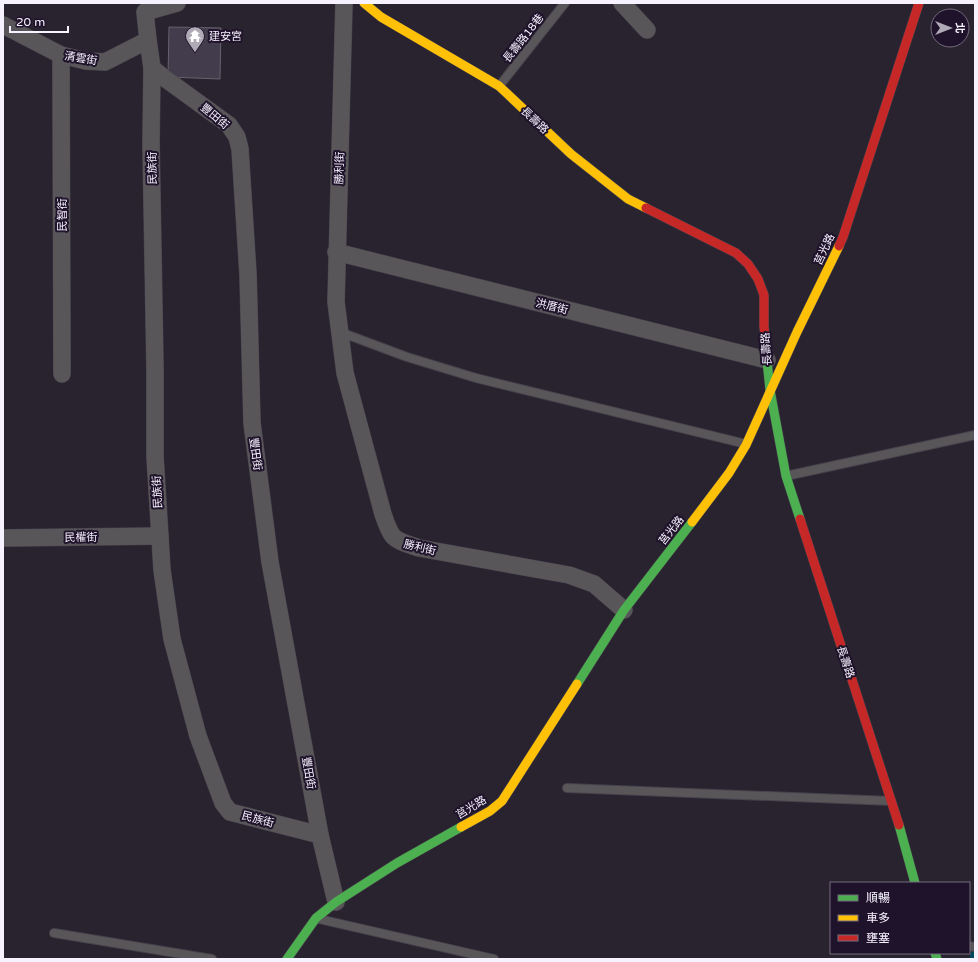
<svg xmlns="http://www.w3.org/2000/svg" width="978" height="962" viewBox="0 0 978 962" font-family="'Varela Round','Noto Sans TC',sans-serif">
<style>
.lines{fill:none;stroke-linecap:round;stroke-linejoin:round}
.stream{stroke:#05495d;stroke-width:6}
.building{fill:#433c4c;stroke:#67626d}
.lane-casing{stroke:#46414b;stroke-width:10}
.street-casing{stroke:#46414b;stroke-width:18}
.fast-casing{stroke:#46414b;stroke-width:10}
.slow-casing{stroke:#46414b;stroke-width:10}
.jam-casing{stroke:#46414b;stroke-width:10}
.lane{stroke:#59565a;stroke-width:8}
.street{stroke:#59565a;stroke-width:17}
.fast{stroke:#4caf50;stroke-width:9}
.slow{stroke:#ffc107;stroke-width:9}
.jam{stroke:#c62828;stroke-width:9}
.labels{text-anchor:middle;stroke-width:4;stroke-linejoin:round;paint-order:stroke}
.poi-label{font-size:11px;fill:#f7f2ff;stroke:#1e132a;text-anchor:start}
.street-label{font-size:11px;fill:#f7f2ff;stroke:#1e132a}
</style>
<rect width="100%" height="100%" fill="#29232f"/>
<g class="lines">
<!-- stream -->
<path class="stream" d="M972,959L975,950"/>
</g>
<!-- building -->
<path class="building" d="M169,27L221,28L220,79L168,77Z"/>
<g class="lines">
<!-- lane casing -->
<g class="lane-casing">
<g id="lane">
<path d="M500,85L565,3"/>
<path d="M340,332L407,357L476,378L746,444"/>
<path d="M786,476L975,435"/>
<path d="M567,788L891,801"/>
<path d="M319,919L494,959"/>
<path d="M54,933L212,959"/>
<path d="M969,946L975,947"/>
</g>
</g>
<!-- street casing -->
<g class="street-casing">
<g id="street">
<path d="M344,3L336,302L345,373L383,514C392,541 393,539 419,548L569,575L594,584L624,610"/>
<path d="M622,3L647,30"/>
<path d="M3,25L61,55L86,61L105,62L148,40L145,12L177,3"/>
<path d="M148,40L152,68L163,77L229,125L237,137L240,149L248,274L252,423L270,562L320,835L336,902"/>
<path d="M61,55L62,374"/>
<path d="M152,68L151,143L155,369V456L162,570L172,639L198,736L223,803L230,812L320,835"/>
<path d="M336,252L767,360"/>
<path d="M3,538L160,536"/>
</g>
</g>
<!-- fast casing -->
<g class="fast-casing">
<g id="fast">
<path d="M766,351L770,390L786,476L800,519"/>
<path d="M577,684L624,610L692,522"/>
<path d="M899,825L915,883"/>
<path d="M935,953L937,959"/>
<path d="M287,959L316,918L336,902L397,863L461,827"/>
</g>
</g>
<!-- slow casing -->
<g class="slow-casing">
<g id="slow">
<path d="M364,3L381,17L499,86L571,154L628,199L646,208"/>
<path d="M692,522L729,473L746,445L797,332L839,246"/>
<path d="M461,827L490,811L502,801L577,684"/>
</g>
</g>
<!-- jam casing -->
<g class="jam-casing">
<g id="jam">
<path d="M646,208L736,253L748,264L758,279L764,295V326L766,351"/>
<path d="M839,246L843,237L919,3"/>
<path d="M800,519L899,825"/>
</g>
</g>
<!-- lane -->
<use href="#lane" class="lane"/>
<!-- street -->
<use href="#street" class="street"/>
<!-- fast -->
<use href="#fast" class="fast"/>
<!-- slow -->
<use href="#slow" class="slow"/>
<!-- jam -->
<use href="#jam" class="jam"/>
</g>
<!-- icons -->
<defs>
<g id="temple-pin" transform="scale(1)"><path d="M0 17L-7.5 6A9.5 9.5 0 1 1 7.5 6Z" fill="#afaab6" stroke="#1e132a"/><path d="M0-6L5-2H3V0L6.5 2.5H4V6H1.5V3h-3V6H-4V2.5H-6.5L-3 0V-2H-5Z" fill="#fff"/></g>
</defs>
<g fill-rule="evenodd">
<use href="#temple-pin" x="195" y="36"/>
</g>
<g class="labels">
<!-- poi labels -->
<g class="poi-label">
<text x="209" y="40">建安宮</text>
</g>
<!-- street labels -->
<g class="street-label">
<text transform="translate(523 38) rotate(-52)" y="4">長壽路18巷</text>
<text transform="translate(81 58) rotate(9)" y="4">清雲街</text>
<text transform="translate(215 116) rotate(40)" y="4">豐田街</text>
<text transform="translate(535 120) rotate(43)" y="4">長壽路</text>
<text transform="translate(152 168) rotate(-91)" y="4">民族街</text>
<text transform="translate(339 168) rotate(-88)" y="4">勝利街</text>
<text transform="translate(62 215) rotate(-90)" y="4">民智街</text>
<text transform="translate(824 249) rotate(-65)" y="4">莒光路</text>
<text transform="translate(552 306) rotate(14)" y="4">洪厝街</text>
<text transform="translate(766 349) rotate(-94)" y="4">長壽路</text>
<text transform="translate(256 454) rotate(82)" y="4">豐田街</text>
<text transform="translate(157 492) rotate(-93)" y="4">民族街</text>
<text transform="translate(671 530) rotate(-52)" y="4">莒光路</text>
<text transform="translate(81 537) rotate(-1)" y="4">民權街</text>
<text transform="translate(420 547) rotate(14)" y="4">勝利街</text>
<text transform="translate(846 662) rotate(72)" y="4">長壽路</text>
<text transform="translate(309 773) rotate(80)" y="4">豐田街</text>
<text transform="translate(471 807) rotate(-31)" y="4">莒光路</text>
<text transform="translate(258 819) rotate(15)" y="4">民族街</text>
</g>
</g>
<!-- border -->
<rect width="978" height="962" fill="none" stroke="#f7f2ff" stroke-width="8"/>
<!-- legend -->
<rect x="830" y="882" width="140" height="72" fill="#1e132a" stroke="#756c7f"/>
<rect x="838" y="895" width="20" height="6" fill="#4caf50" stroke="#756c7f"/>
<text x="866" y="902" font-size="12" fill="#f7f2ff">順暢</text>
<rect x="838" y="915" width="20" height="6" fill="#ffc107" stroke="#756c7f"/>
<text x="866" y="922" font-size="12" fill="#f7f2ff">車多</text>
<rect x="838" y="935" width="20" height="6" fill="#c62828" stroke="#756c7f"/>
<text x="866" y="942" font-size="12" fill="#f7f2ff">壅塞</text>
<!-- north arrow -->
<g transform="translate(950 28) rotate(90)"><circle r="19" fill="#1e132a" stroke="#756c7f"/>
<path d="M0-3L7 15L0 10L-7 15Z" fill="#afaab6"/>
<text y="-6" font-size="11" font-weight="bold" text-anchor="middle" fill="#f7f2ff">北</text>
</g>
<!-- scale -->
<path d="M10 26v6h58v-6" fill="none" stroke="#f7f2ff" stroke-width="2"/>
<text x="16" y="26" font-size="12" fill="#f7f2ff" stroke="#1e132a" stroke-width="3" paint-order="stroke">20 m</text>
</svg>
